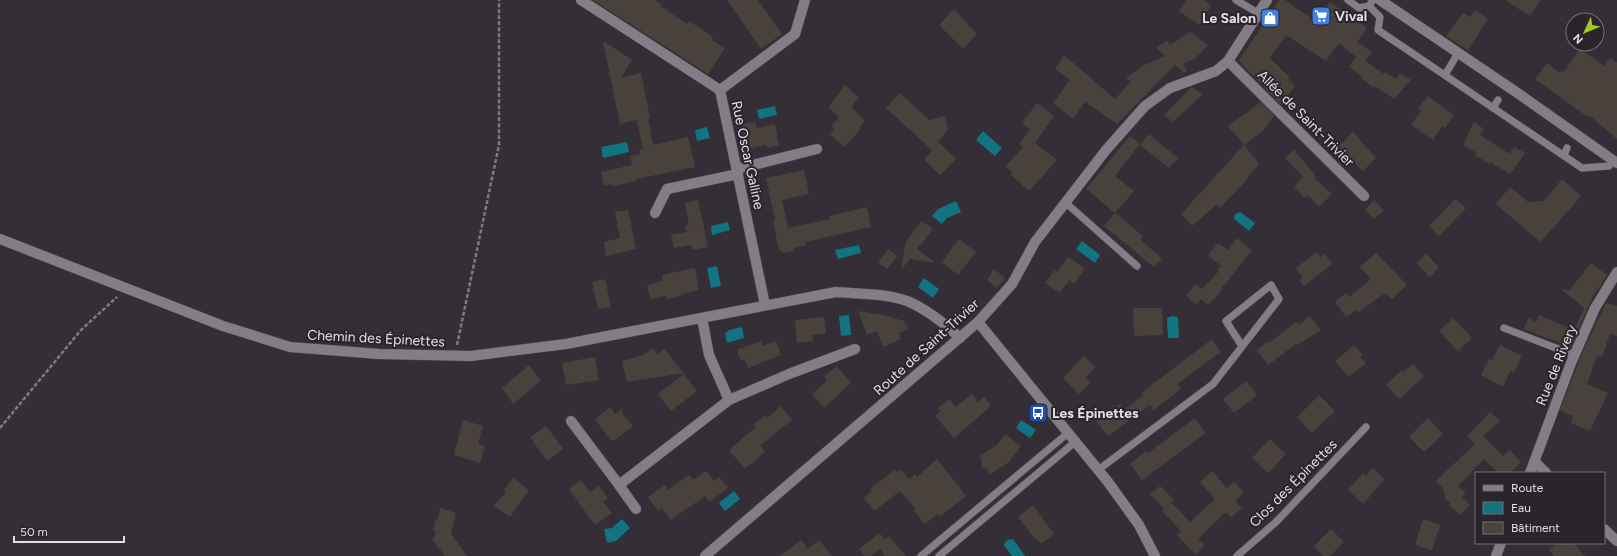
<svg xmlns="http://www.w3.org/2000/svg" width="1617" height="556" viewBox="0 0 1617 556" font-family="Figtree,sans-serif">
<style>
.water{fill:#127381}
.building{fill:#49423c}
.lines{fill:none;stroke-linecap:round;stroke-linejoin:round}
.lane-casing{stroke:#4f4b51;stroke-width:8}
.street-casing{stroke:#4f4b51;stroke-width:11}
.secondary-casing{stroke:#4f4b51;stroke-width:11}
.path{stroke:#7e7a80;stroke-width:2.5;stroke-dasharray:4 2;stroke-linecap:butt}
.lane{stroke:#837d85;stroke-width:7}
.street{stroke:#837d85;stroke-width:10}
.secondary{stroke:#837d85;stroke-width:10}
.labels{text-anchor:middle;stroke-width:4;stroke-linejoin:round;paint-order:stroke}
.poi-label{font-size:14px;font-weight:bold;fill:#e2dfe4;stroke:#2a252c;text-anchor:start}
.street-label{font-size:14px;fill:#e2dfe4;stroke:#2a252c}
</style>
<rect width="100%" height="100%" fill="#342f36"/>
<!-- water -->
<g class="water">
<path d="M775,106L777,115L759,119L757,110Z"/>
<path d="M707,127L710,138L697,141L695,130Z"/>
<path d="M983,131L1002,148L995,156L976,140Z"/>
<path d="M627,142L629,152L603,158L601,147Z"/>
<path d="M956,201L961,212L947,218L942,224L932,216L938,209Z"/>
<path d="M1240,212L1255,223L1249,231L1234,219L1235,214Z"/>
<path d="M728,222L730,230L712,235L711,226Z"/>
<path d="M1082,241L1100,255L1095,263L1076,249Z"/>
<path d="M859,245L861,253L838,259L835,250Z"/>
<path d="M717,266L721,286L711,288L707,268Z"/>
<path d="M924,278L939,289L933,298L918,287Z"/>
<path d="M849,315L851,335L841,336L839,316Z"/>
<path d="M1172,316L1178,317L1179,338H1168L1167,318Z"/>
<path d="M742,327L744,338L727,343L725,334L729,330Z"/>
<path d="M1021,420L1036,430L1030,438L1016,428Z"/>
<path d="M734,491L740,499L725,511L719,503Z"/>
<path d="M622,519L630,528L616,541L607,543L604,529L612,528Z"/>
<path d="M1013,539L1025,556H1012L1004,545L1007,540Z"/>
</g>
<!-- building -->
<g class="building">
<path d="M593,0H655L661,4L660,6L687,24L689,21L713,37L712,40L725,48L708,74Z"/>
<path d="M727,0H758L782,34L761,49Z"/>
<path d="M1186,0H1204L1211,5L1199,25L1179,11Z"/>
<path d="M1279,0H1285L1316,22L1330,2L1367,28L1357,42L1372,52L1365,61L1384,74L1385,72L1396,79L1400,73L1411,80L1394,99L1375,86L1374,88L1361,78L1362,76L1349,67L1356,57L1339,43L1326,61L1286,35L1270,58L1290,78L1288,79L1295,86L1281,105L1239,61Z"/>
<path d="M1505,0H1541L1530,16Z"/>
<path d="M954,9L977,34L963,49L939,25Z"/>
<path d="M1475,10L1488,19L1468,50L1446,36L1463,13L1470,17Z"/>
<path d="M1190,32L1208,45L1196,58L1183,64L1187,70L1184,73L1175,65L1117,124L1085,102L1073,119L1053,103L1070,80L1055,69L1064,55L1115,99L1131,82L1126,78L1146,64L1165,56L1156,48L1167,41L1170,45Z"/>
<path d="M603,41L632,60L621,78L641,73L650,118H648L653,145L688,137L695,167L636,179V181L613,186L612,184L604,186L601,172L632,165L630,156L640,154L639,149H643L637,120L620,124Z"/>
<path d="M1580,49L1604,66L1610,58L1617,62V139L1589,115L1588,117L1535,79L1547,63L1560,73L1562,70L1564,72Z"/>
<path d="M845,85L859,98L851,107L865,121L859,127L861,129L844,147L830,134L835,129L831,126L839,118L829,107Z"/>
<path d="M1192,87L1202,95L1173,122L1164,115Z"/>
<path d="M900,93L929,120L945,116L948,130L938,142L956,159L940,175L924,160L932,150L886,108Z"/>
<path d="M1428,96L1454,115L1445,128L1442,126L1433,140L1411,125L1421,111L1418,109Z"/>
<path d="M1261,102L1274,116L1263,131L1244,145L1259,164L1241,186L1220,208L1216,205L1192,226L1181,214L1244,145L1228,126Z"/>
<path d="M1037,103L1054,116L1035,143L1057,160L1029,191L1010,174L1012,172L1006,166L1023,147L1019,144L1030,129L1022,123Z"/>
<path d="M755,122L757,128L775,124L779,145L767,148L766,145L747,149L741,124Z"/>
<path d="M1474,122L1484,129L1480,135L1510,154L1514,147L1525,153L1510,174L1490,162L1489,164L1475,155L1477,153L1463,145Z"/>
<path d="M1353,132L1376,158L1363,171L1338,147Z"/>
<path d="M1149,134L1178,158L1169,168L1140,145Z"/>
<path d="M1130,136L1140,144L1115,176L1134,191L1115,213L1086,189Z"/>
<path d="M1294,150L1316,176L1314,178L1332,194L1319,207L1308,195L1304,198L1294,187L1303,177L1285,158Z"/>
<path d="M804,170L809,194L782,200L788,228L830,219L829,216L867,207L871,227L805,242L806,245L793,248L794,251L782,253L781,250L779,251L773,220H775L766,178Z"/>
<path d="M1562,179L1581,196L1541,242L1496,204L1510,187L1528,202L1544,201Z"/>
<path d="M1455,199L1466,208L1439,236L1429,226Z"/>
<path d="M698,200L708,247L692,250L691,245L674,248L671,235L687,232L685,226L689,225L685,203Z"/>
<path d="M1374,200L1384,210L1374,219L1365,210Z"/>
<path d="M628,210L636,249L606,256L604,242L620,238L615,212Z"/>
<path d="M1115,213L1143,236L1140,239L1162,259L1154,267L1104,226Z"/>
<path d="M922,221L933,229L917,249L936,263L910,259L901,270L906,241Z"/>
<path d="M1237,238L1252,250L1221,289L1222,290L1208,305L1201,299L1196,305L1186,295L1196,284L1202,289L1219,271L1217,270L1221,266L1208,255L1218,243L1228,250Z"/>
<path d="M959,239L976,252L958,275L942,262Z"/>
<path d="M888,249L897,256L887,269L878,262Z"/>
<path d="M1317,252L1321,257L1325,254L1332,264L1304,286L1299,281L1302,277L1296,268Z"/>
<path d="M1376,253L1407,285L1392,299L1385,293L1359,312L1357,310L1346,317L1335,302L1346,293L1349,297L1371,279L1360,267Z"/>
<path d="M1426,254L1439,267L1430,277L1417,263Z"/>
<path d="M1068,257L1085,268L1074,284L1069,280L1060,293L1045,283L1055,270L1057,272Z"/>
<path d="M1591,263L1607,275L1592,298L1571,347L1524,329L1528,318L1536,322L1539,315L1574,330L1584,308L1561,289L1569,291Z"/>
<path d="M695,268L699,290L681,294V296L667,299L666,296L650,299L647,285L663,281L662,275Z"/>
<path d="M994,269L1005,278L997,288L987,280Z"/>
<path d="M605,279L611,307L598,309L592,282Z"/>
<path d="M1606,303L1617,306V336L1610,334L1602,357L1597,356L1587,384L1608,393L1590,431L1571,423L1573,416L1560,410L1583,351Z"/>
<path d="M1133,308H1162L1163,335L1134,336Z"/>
<path d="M858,311L883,315L904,321L908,329L899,333L901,339L883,347L877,331L867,335Z"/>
<path d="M1310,316L1321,330L1297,345L1296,344L1268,365L1257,350L1268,341L1269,343L1296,322L1299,325Z"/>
<path d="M824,317L826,333L812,335L813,341L797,343L795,320Z"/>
<path d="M1453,318L1472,338L1458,351L1439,331Z"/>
<path d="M1212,339L1221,352L1177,384L1181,389L1154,410L1150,405L1108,436L1096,421L1120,404L1124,410L1143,395L1141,393Z"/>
<path d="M761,341L762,346L776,341L781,355L748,368L745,359L741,361L737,350Z"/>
<path d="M1354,345L1363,355L1360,357L1366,363L1349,377L1335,361Z"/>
<path d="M1500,345L1522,356L1514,372L1511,370L1503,387L1481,375L1489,359L1492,360Z"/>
<path d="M653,348L658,354L664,349L684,373L627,382L622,361L643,355Z"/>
<path d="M1084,356L1095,367L1086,378L1090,383L1079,394L1063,378Z"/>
<path d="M595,357L599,380L566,385L562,363Z"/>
<path d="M1413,364L1424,376L1399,399L1386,385L1402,370L1404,372Z"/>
<path d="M529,365L541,381L513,404L502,388Z"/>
<path d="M837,366L851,383L824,408L812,394L827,381L824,377Z"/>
<path d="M684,374L697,391L671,411L658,394Z"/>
<path d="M1246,381L1257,395L1234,413L1223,399Z"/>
<path d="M972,394L978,402L984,397L991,406L954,438L935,416L941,411L938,408L949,399L956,407Z"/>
<path d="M1319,395L1335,411L1312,433L1297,417Z"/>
<path d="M781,406L792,420L760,445L765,452L745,469L729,450L756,427L754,424L766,415L767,418Z"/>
<path d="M610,407L615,414L622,409L624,416L633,426L615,440H610L595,419Z"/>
<path d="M1490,412L1500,421L1483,436L1503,456L1510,450L1521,462L1510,473H1499L1484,459L1458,486L1466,493L1462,497L1470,505L1460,515L1449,505L1451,504L1445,498L1444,490L1436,481L1475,444L1467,436Z"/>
<path d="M1195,418L1206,433L1142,480L1130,464L1146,451L1148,453Z"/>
<path d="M1428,418L1443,434L1424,452L1409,437Z"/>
<path d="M463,420L483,426L478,444L485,446L480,463L454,455Z"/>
<path d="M546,426L563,449L547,461L530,437Z"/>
<path d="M1005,434L1021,446L1009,462L990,474L987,468L981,467L982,460L979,456L997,445Z"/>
<path d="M1270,439L1286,454L1268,473L1252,458Z"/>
<path d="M937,459L966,496L940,516L938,514L925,524L914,511L916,509L900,491L874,511L864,498L872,491L870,489L895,470L897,472L901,470L909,479L915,474L917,477Z"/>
<path d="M1373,468L1385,479L1363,504L1348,490L1363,473L1366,476Z"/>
<path d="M706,471L714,481L719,477L728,488L709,502L705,496L671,520L662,508L658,511L648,497L665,485L668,490L689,475L693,480Z"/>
<path d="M1212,471L1227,488L1234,482L1244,492L1235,501L1242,508L1231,517L1226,512L1198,539L1205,546L1195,554L1177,535L1181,531L1162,511L1164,508L1150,494L1160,486L1174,500L1171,502L1190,522L1215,499L1200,482Z"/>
<path d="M513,478L529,490L510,517L494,506L506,492L504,490Z"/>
<path d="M581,480L590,492L599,486L608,498L603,502L612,513L595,525L569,489Z"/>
<path d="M1033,505L1054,534L1041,544L1036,538L1035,539L1018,517Z"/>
<path d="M440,508L456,513L451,534L467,556H445L433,540L436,531H433L436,519H438Z"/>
<path d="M1423,519L1440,525L1432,550L1415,545Z"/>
<path d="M1331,529L1344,542L1330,556H1323L1314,546Z"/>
<path d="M879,533L885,539L889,536L906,556H885L880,549L871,556H865L859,549Z"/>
<path d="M801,540L808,549L819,540L832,556H780Z"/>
<path d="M1557,543H1574L1585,556H1554L1549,550Z"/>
</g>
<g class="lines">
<!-- lane casing -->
<g class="lane-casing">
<g id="lane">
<path d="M1236,0L1258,13"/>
<path d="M1348,0L1359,8L1369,6L1373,0"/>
<path d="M1369,6L1380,17L1378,30L1582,168L1609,166L1613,161"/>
<path d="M1445,75L1458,53"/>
<path d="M1493,108L1498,100"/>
<path d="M1564,155L1567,148"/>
<path d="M1066,203L1137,266"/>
<path d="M1504,328L1574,355"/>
<path d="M1098,470L1213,384L1279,299L1271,285L1226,321L1242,346"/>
<path d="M921,556L1068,433"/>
<path d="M939,556L1075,442"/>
<path d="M1237,556L1276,522L1366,427"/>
</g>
</g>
<!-- street casing -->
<g class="street-casing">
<g id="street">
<path d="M581,0L720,90"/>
<path d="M1380,0L1519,94L1617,163"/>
<path d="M1228,61L1364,196"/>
<path d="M737,169L817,149"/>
<path d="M655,213L667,189L738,174"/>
<path d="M0,239L223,326L290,347L379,354L471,356L566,344L836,292C858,294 885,293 907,301C927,309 944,323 960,338"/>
<path d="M765,305L720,90L795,34L805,0"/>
<path d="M978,322L1108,482L1139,525L1155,556"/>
<path d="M729,400L789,374L855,349"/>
<path d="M571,421L619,485L729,400L709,355L702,318"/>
<path d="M1535,462L1546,473"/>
<path d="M1530,473L1571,363L1595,308L1617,272"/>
<path d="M619,485L636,509"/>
<path d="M1604,529L1617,541"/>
<path d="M1496,556L1501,543"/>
</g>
</g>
<!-- secondary casing -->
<g class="secondary-casing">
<path id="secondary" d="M705,556L978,322L1012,284L1035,242L1106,150L1145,106L1170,88L1216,71L1228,61L1267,0"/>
</g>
<!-- path -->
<g class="path">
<path d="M457,345L499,145V0"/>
<path d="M0,428L81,330L117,297"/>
</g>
<!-- lane -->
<use href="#lane" class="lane"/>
<!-- street -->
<use href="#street" class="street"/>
<!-- secondary -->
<use href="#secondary" class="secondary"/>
</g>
<!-- icons -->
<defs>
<g id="supermarket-square" transform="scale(1)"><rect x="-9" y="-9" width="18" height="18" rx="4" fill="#3f7fe0" stroke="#2a252c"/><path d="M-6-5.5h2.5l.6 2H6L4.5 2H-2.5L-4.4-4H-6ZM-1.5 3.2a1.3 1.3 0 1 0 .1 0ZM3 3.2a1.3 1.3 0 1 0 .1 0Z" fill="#fff"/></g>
<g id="shop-square" transform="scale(1)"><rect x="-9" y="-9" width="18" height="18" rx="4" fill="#3f7fe0" stroke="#2a252c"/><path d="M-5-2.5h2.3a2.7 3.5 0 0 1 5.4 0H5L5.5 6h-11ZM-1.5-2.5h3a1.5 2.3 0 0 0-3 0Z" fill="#fff"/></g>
<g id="bus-square" transform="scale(1)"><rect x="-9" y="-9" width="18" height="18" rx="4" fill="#1a4fb4" stroke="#2a252c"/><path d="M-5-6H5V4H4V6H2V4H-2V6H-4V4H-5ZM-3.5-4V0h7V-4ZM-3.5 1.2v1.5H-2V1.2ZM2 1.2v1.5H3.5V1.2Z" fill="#fff"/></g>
</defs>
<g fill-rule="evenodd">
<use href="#supermarket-square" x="1321" y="16"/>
<use href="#shop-square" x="1270" y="18"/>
<use href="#bus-square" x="1038" y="413"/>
</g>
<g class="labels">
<!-- poi labels -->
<g class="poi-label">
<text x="1335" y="21">Vival</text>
<text x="1256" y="23" text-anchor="end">Le Salon</text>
<text x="1052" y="418">Les Épinettes</text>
</g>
<!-- street labels -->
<g class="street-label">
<text transform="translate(1306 118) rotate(45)" y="5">Allée de Saint-Trivier</text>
<text transform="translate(748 155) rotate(78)" y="5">Rue Oscar Galline</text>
<text transform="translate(376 338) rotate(3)" y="5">Chemin des Épinettes</text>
<text transform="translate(926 347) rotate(-42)" y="5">Route de Saint-Trivier</text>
<text transform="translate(1556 365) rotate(-68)" y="5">Rue de Rivery</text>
<text transform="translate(1293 483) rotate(-45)" y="5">Clos des Épinettes</text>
</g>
</g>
<!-- legend -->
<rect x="1475" y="472" width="130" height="72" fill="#2a252c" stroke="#746f76"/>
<rect x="1483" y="485" width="20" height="6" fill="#837d85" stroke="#746f76"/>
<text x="1511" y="492" font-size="12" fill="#e2dfe4">Route</text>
<rect x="1483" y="502" width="20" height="12" fill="#127381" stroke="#746f76"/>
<text x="1511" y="512" font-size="12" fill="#e2dfe4">Eau</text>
<rect x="1483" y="522" width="20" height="12" fill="#49423c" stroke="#746f76"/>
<text x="1511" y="532" font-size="12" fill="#e2dfe4">Bâtiment</text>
<!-- north arrow -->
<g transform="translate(1585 32) rotate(226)"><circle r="19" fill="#2a252c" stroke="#746f76"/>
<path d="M0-3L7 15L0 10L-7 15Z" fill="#a4c825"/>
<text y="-6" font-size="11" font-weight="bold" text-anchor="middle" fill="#e2dfe4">N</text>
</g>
<!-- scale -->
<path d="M14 536v6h110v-6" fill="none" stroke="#e2dfe4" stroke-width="2"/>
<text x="20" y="536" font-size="12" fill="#e2dfe4" stroke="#2a252c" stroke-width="3" paint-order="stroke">50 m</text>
</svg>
